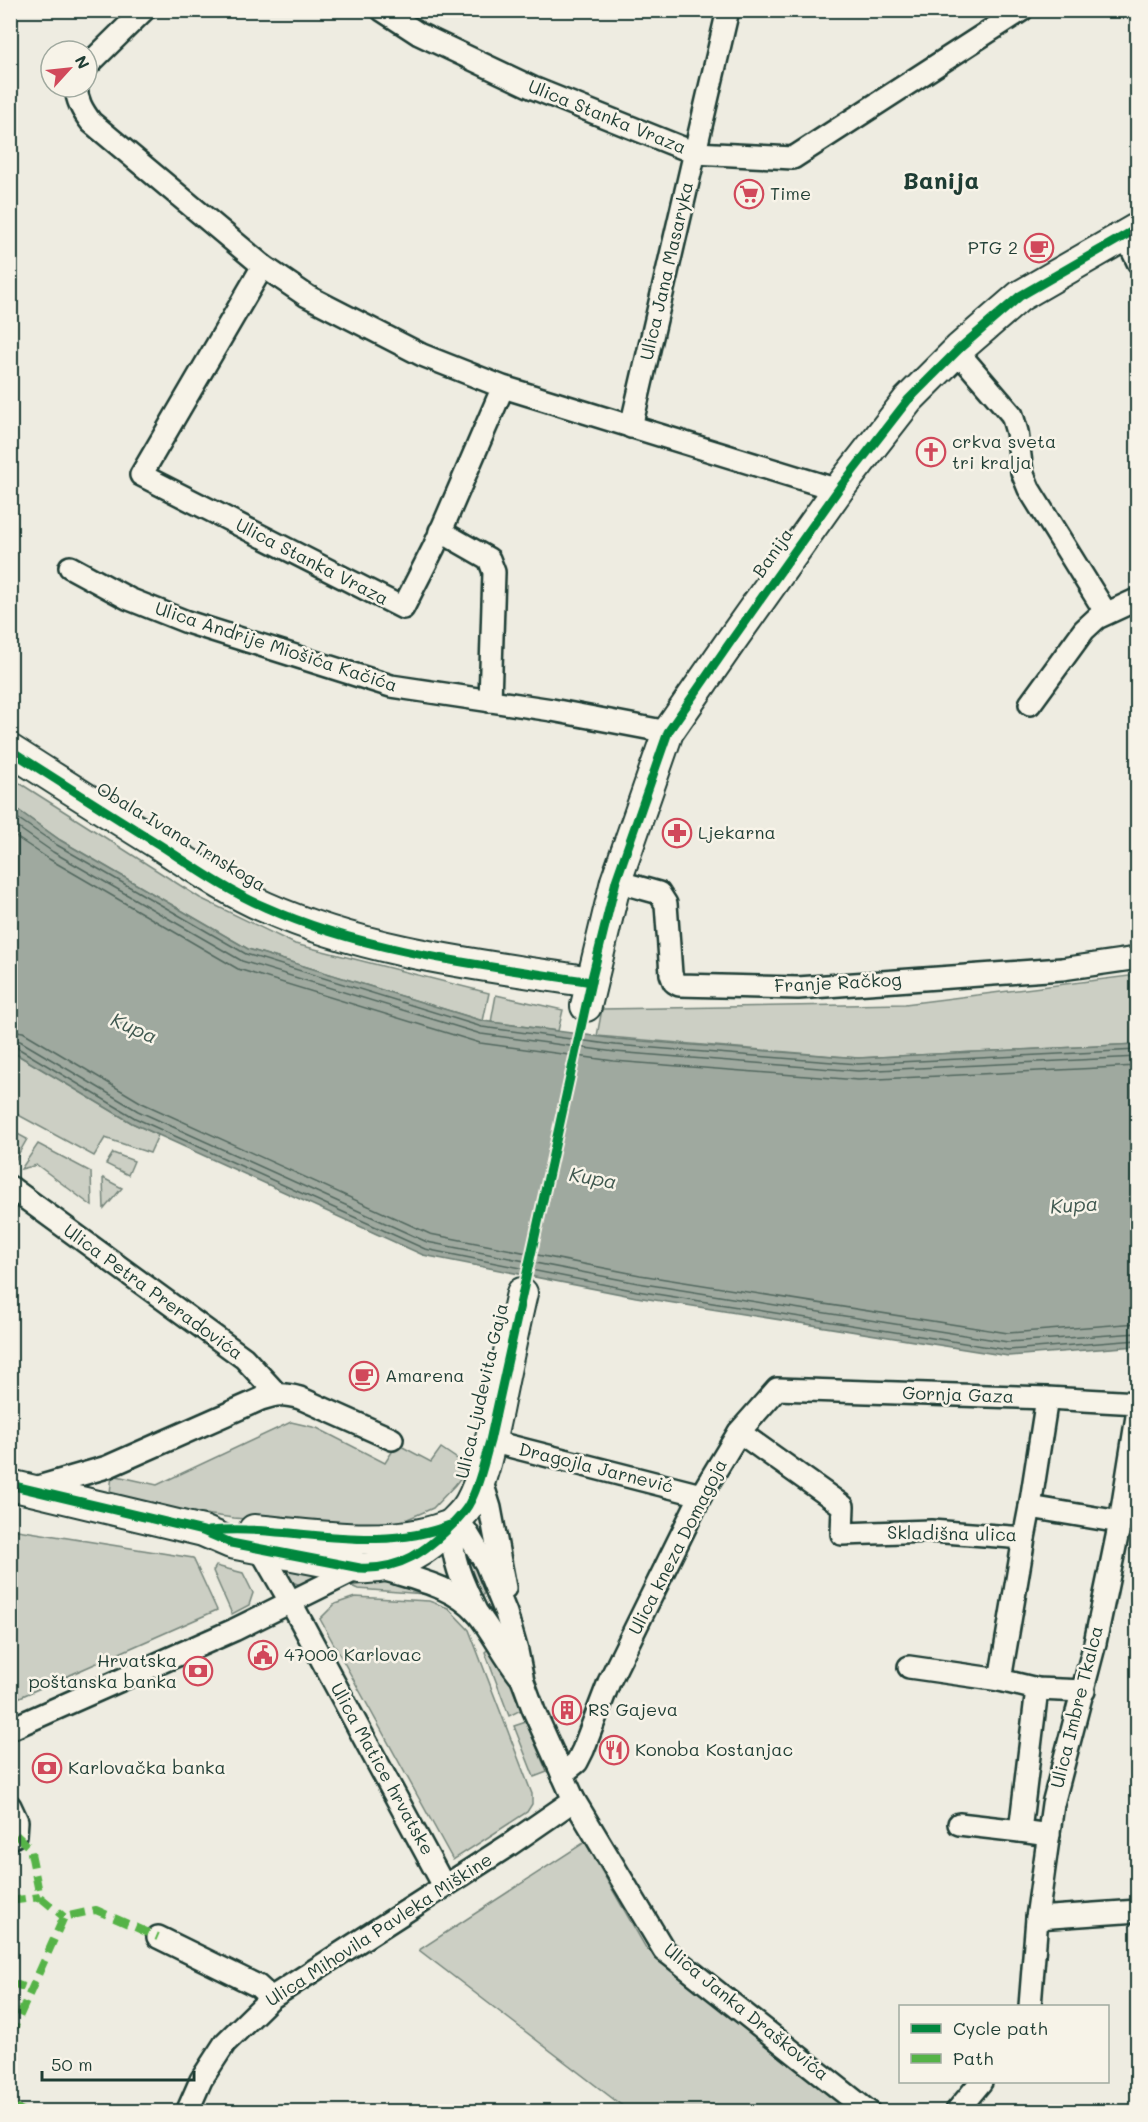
<svg xmlns="http://www.w3.org/2000/svg" width="1148" height="2122" viewBox="0 0 1148 2122" font-family="Mali,sans-serif">
<style>
.green{fill:#cccfc4;stroke:#76867c;stroke-width:1.5}
.water{fill:#9fa99f;stroke:#6c7e74;stroke-width:1.5}
.lines{fill:none;stroke-linecap:round;stroke-linejoin:round}
.shore{stroke:#52685f;stroke-width:1.5}
.street-casing{stroke:#1f3d34;stroke-width:26}
.secondary-casing{stroke:#1f3d34;stroke-width:34}
.street{stroke:#f7f3e8;stroke-width:21}
.secondary{stroke:#f7f3e8;stroke-width:30}
.quiet{stroke:#55b346;stroke-width:8;stroke-dasharray:15 8;stroke-linecap:butt}
.cycleway-casing{stroke:#f7f3e8;stroke-width:13}
.cycleway{stroke:#00873e;stroke-width:9}
.labels{text-anchor:middle;stroke-width:5;stroke-linejoin:round;paint-order:stroke}
.street-label{font-size:18px;fill:#1f3d34;stroke:#f7f3e8}
.poi-label{font-size:18px;fill:#1f3d34;stroke:#f7f3e8;text-anchor:start}
.water-label{font-size:20px;font-style:italic;fill:#3f584f;stroke:#f7f3e8}
.district-label{font-size:24px;font-weight:bold;fill:#1f3d34;stroke:#f7f3e8}
</style>
<rect width="100%" height="100%" fill="#eeece1"/>
<filter id="ink" filterUnits="userSpaceOnUse"><feTurbulence type="fractalNoise" baseFrequency=".0167" numOctaves="2"/><feDisplacementMap in="SourceGraphic" scale="12" xChannelSelector="R" yChannelSelector="G"/><feConvolveMatrix kernelMatrix="1 2 1 2 8 2 1 2 1" color-interpolation-filters="sRGB"/></filter>
<g filter="url(#ink)">
<!-- green -->
<g class="green">
<path d="M10,777L200,898L295,944L489,993L483,1021L248,949L60,840L11,805Z"/>
<path d="M1137,975V1044L858,1058L597,1036L602,1009L905,1004Z"/>
<path d="M496,995L563,1010L558,1031L491,1022Z"/>
<path d="M11,1051L132,1123L158,1135L150,1153L105,1138L94,1156L11,1111Z"/>
<path d="M10,1130L27,1139L11,1167L10,1166Z"/>
<path d="M38,1144L91,1172L92,1206L37,1165L21,1169Z"/>
<path d="M113,1153L134,1161L128,1175L106,1164Z"/>
<path d="M103,1178L122,1188L104,1209Z"/>
<path d="M291,1422L317,1428L385,1463L397,1444L431,1462L441,1448L469,1467L455,1485L433,1508L396,1524L355,1528L234,1518L167,1509L110,1493L112,1475L157,1485Z"/>
<path d="M11,1529L193,1558L217,1610L11,1701Z"/>
<path d="M468,1548H473L485,1589L482,1598L461,1555Z"/>
<path d="M281,1564L319,1566L320,1576L300,1585L290,1581Z"/>
<path d="M216,1566L243,1573L253,1593L249,1605L232,1614L213,1571Z"/>
<path d="M382,1581L402,1583L431,1590L425,1594L358,1589L351,1586Z"/>
<path d="M355,1597L429,1601L448,1608L469,1630L532,1794V1804L527,1812L453,1860L320,1619L335,1604Z"/>
<path d="M492,1646L506,1673L521,1710L509,1716L485,1652Z"/>
<path d="M526,1722L547,1772L534,1777L514,1726Z"/>
<path d="M585,1842L646,1948L851,2111H629L419,1950Z"/>
</g>
<!-- water -->
<path class="water" d="M11,805L60,840L248,949L483,1021L616,1039L858,1058L1137,1044V1346L1008,1356L636,1297L423,1255L132,1123L11,1051Z"/>
<g class="lines">
<!-- shore -->
<g class="shore">
<path d="M10,813L57,845L246,954L482,1027L615,1045L858,1064L1138,1050"/>
<path d="M10,822L53,852L242,961L481,1034L615,1052L858,1071L1138,1057"/>
<path d="M10,833L49,859L238,969L480,1043L614,1061L858,1080L1138,1066"/>
<path d="M10,1030L23,1032L142,1103L430,1234L640,1275L1008,1333L1138,1323"/>
<path d="M10,1039L20,1041L138,1111L427,1242L638,1283L1008,1342L1138,1333"/>
<path d="M10,1046L16,1047L135,1118L425,1249L637,1291L1008,1350L1138,1340"/>
</g>
<!-- street casing -->
<g class="street-casing">
<g id="street">
<path d="M382,10L419,34L533,88L695,153L793,158L1022,10"/>
<path d="M87,66L144,10"/>
<path d="M76,87C77,101 82,110 91,122L263,266"/>
<path d="M1125,235L1138,262"/>
<path d="M957,351L1012,415L1017,432L1022,472L1029,489L1106,613"/>
<path d="M503,387L434,547L403,608L141,475L263,266L307,296L422,355L503,387L838,490"/>
<path d="M631,427L728,10"/>
<path d="M440,531L489,559L494,572L490,701"/>
<path d="M70,567L129,599L187,622L391,686L552,710L668,732"/>
<path d="M1030,704L1084,630L1097,618L1138,599"/>
<path d="M616,881L659,893L666,904L671,974L674,982L679,985L798,988L1062,969L1138,958"/>
<path d="M10,1187L244,1358L277,1394"/>
<path d="M739,1432L843,1506L842,1534L931,1531L1024,1538L1030,1507L1120,1522"/>
<path d="M490,1441L701,1495"/>
<path d="M480,1476L490,1508L505,1588"/>
<path d="M31,1489L107,1467L261,1399C277,1394 283,1393 300,1398L392,1439"/>
<path d="M1030,1507L1047,1398"/>
<path d="M1024,1538L1000,1680L1037,1689L1084,1691"/>
<path d="M256,1542L290,1601L444,1886"/>
<path d="M379,1568C413,1579 453,1585 478,1614C493,1633 504,1656 519,1675"/>
<path d="M477,1613C463,1584 450,1557 452,1524L466,1531L486,1564L506,1613L517,1651L523,1681L534,1711L574,1800L664,1950L869,2112"/>
<path d="M909,1667L1000,1680"/>
<path d="M1037,1689L1020,1831L1049,1835"/>
<path d="M10,1729L234,1630L361,1567"/>
<path d="M562,1774L577,1762L583,1750L609,1682L701,1495L739,1432L777,1389L1047,1398L1138,1403"/>
<path d="M10,1806L17,1821L16,1835L10,1839"/>
<path d="M959,1824L1020,1831"/>
<path d="M1037,1918L1138,1911"/>
<path d="M158,1937L258,1986L271,1998"/>
<path d="M1030,2006L1037,1918L1053,1804L1095,1643L1120,1522L1138,1410"/>
<path d="M187,2112L201,2080L225,2043L271,1998L509,1845L574,1800"/>
<path d="M956,2112L981,2082"/>
</g>
</g>
<!-- secondary casing -->
<g class="secondary-casing">
<g id="secondary">
<path d="M10,750C60,782 110,814 160,845C194,867 228,891 265,907C368,953 481,965 591,982"/>
<path d="M586,1006L616,881L668,732L731,641L838,490L908,400L960,348L1020,296L1138,228"/>
<path d="M10,1485L203,1531L231,1543L360,1568C398,1570 427,1550 452,1524C459,1517 465,1512 470,1503C485,1476 490,1441 497,1411C505,1371 513,1332 522,1293"/>
<path d="M254,1530C311,1535 391,1548 445,1527"/>
</g>
</g>
<!-- street -->
<use href="#street" class="street"/>
<!-- secondary -->
<use href="#secondary" class="secondary"/>
<!-- quiet -->
<g class="quiet">
<path d="M16,1835L30,1848L40,1897L64,1917"/>
<path d="M10,1901L40,1897"/>
<path d="M10,1982L31,1990"/>
<path d="M10,2037L64,1917L96,1910L158,1937"/>
<path d="M10,2105L25,2112"/>
</g>
<!-- cycleway casing -->
<g class="cycleway-casing">
<g id="cycleway">
<path d="M10,750C60,782 110,814 160,845C194,867 228,891 265,907C368,953 481,965 591,982"/>
<path d="M10,1485L203,1531L231,1543L360,1568C401,1570 426,1551 453,1524C459,1517 466,1511 470,1502C480,1484 484,1461 490,1441L591,982L616,881L668,732L731,641L838,490L908,400L960,348L1020,296L1138,228"/>
<path d="M209,1531C221,1530 234,1529 246,1530C313,1532 385,1551 450,1525"/>
</g>
</g>
<!-- cycleway -->
<use href="#cycleway" class="cycleway"/>
</g>
</g>
<!-- icons -->
<defs>
<g id="supermarket-ring" transform="scale(1.5)"><circle r="9.5" fill="#f7f3e8" stroke="#d1495b" stroke-width="1.5"/><path d="M-6-5.5h2.5l.6 2H6L4.5 2H-2.5L-4.4-4H-6ZM-1.5 3.2a1.3 1.3 0 1 0 .1 0ZM3 3.2a1.3 1.3 0 1 0 .1 0Z" fill="#d1495b"/></g>
<g id="cafe-ring" transform="scale(1.5)"><circle r="9.5" fill="#f7f3e8" stroke="#d1495b" stroke-width="1.5"/><path d="M-5.5-4.5H6V0H3Q3 3.5 0 3.5H-2.5Q-5.5 3.5-5.5 0ZM3-3.2v2h1.7v-2ZM-6 4.5H4V6H-6Z" fill="#d1495b"/></g>
<g id="church-ring" transform="scale(1.5)"><circle r="9.5" fill="#f7f3e8" stroke="#d1495b" stroke-width="1.5"/><path d="M-1.2-6h2.4v3.5h3.3v2.4h-3.3V6h-2.4V-.1h-3.3v-2.4h3.3Z" fill="#d1495b"/></g>
<g id="pharmacy-ring" transform="scale(1.5)"><circle r="9.5" fill="#f7f3e8" stroke="#d1495b" stroke-width="1.5"/><path d="M-2-6h4v4h4v4h-4v4h-4v-4h-4v-4h4Z" fill="#d1495b"/></g>
<g id="civic-ring" transform="scale(1.5)"><circle r="9.5" fill="#f7f3e8" stroke="#d1495b" stroke-width="1.5"/><path d="M-.6-6.5H3V-4.5H.6V-3L4-1V1h2V6H-6V1h2V-1L-.6-3ZM-1.2 2.5V6h2.4V2.5Z" fill="#d1495b"/></g>
<g id="bank-ring" transform="scale(1.5)"><circle r="9.5" fill="#f7f3e8" stroke="#d1495b" stroke-width="1.5"/><path d="M-6-4H6V4H-6ZM0-2.3a2.3 2.3 0 1 0 0 4.6a2.3 2.3 0 1 0 0-4.6Z" fill="#d1495b"/></g>
<g id="building-ring" transform="scale(1.5)"><circle r="9.5" fill="#f7f3e8" stroke="#d1495b" stroke-width="1.5"/><path d="M-4-6H4V6H1V3H-1V6H-4ZM-2.5-4.3h1.7v1.8h-1.7ZM.8-4.3h1.7v1.8H.8ZM-2.5-1h1.7V.8h-1.7ZM.8-1h1.7V.8H.8Z" fill="#d1495b"/></g>
<g id="restaurant-ring" transform="scale(1.5)"><circle r="9.5" fill="#f7f3e8" stroke="#d1495b" stroke-width="1.5"/><path d="M-5-6h1v4h1v-4h1v4h1v-4h1v5L-1.5 .5V6h-2V.5L-5-1ZM5-6V6H3V1.5H1.5Q1.5-4 5-6Z" fill="#d1495b"/></g>
</defs>
<g fill-rule="evenodd">
<use href="#supermarket-ring" x="749" y="194"/>
<use href="#cafe-ring" x="1039" y="248"/>
<use href="#church-ring" x="931" y="452"/>
<use href="#pharmacy-ring" x="677" y="833"/>
<use href="#cafe-ring" x="364" y="1376"/>
<use href="#civic-ring" x="263" y="1655"/>
<use href="#bank-ring" x="198" y="1671"/>
<use href="#building-ring" x="567" y="1710"/>
<use href="#restaurant-ring" x="614" y="1750"/>
<use href="#bank-ring" x="47" y="1768"/>
</g>
<g class="labels">
<!-- street labels -->
<g class="street-label">
<text transform="translate(607 117) rotate(22)" y="6">Ulica Stanka Vraza</text>
<text transform="translate(667 271) rotate(-77)" y="6">Ulica Jana Masaryka</text>
<text transform="translate(773 553) rotate(-55)" y="6">Banija</text>
<text transform="translate(312 562) rotate(27)" y="6">Ulica Stanka Vraza</text>
<text transform="translate(276 647) rotate(18)" y="6">Ulica Andrije Miošića Kačića</text>
<text transform="translate(181 837) rotate(31)" y="6">Obala Ivana Trnskoga</text>
<text transform="translate(838 983) rotate(-3)" y="6">Franje Račkog</text>
<text transform="translate(153 1292) rotate(36)" y="6">Ulica Petra Preradovića</text>
<text transform="translate(482 1391) rotate(-77)" y="6">Ulica Ljudevita Gaja</text>
<text transform="translate(958 1395) rotate(2)" y="6">Gornja Gaza</text>
<text transform="translate(596 1468) rotate(14)" y="6">Dragojla Jarnević</text>
<text transform="translate(952 1534) rotate(1)" y="6">Skladišna ulica</text>
<text transform="translate(678 1547) rotate(-63)" y="6">Ulica kneza Domagoja</text>
<text transform="translate(1077 1707) rotate(-76)" y="6">Ulica Imbre Tkalca</text>
<text transform="translate(382 1769) rotate(61)" y="6">Ulica Matice hrvatske</text>
<text transform="translate(379 1930) rotate(-33)" y="6">Ulica Mihovila Pavleka Miškine</text>
<text transform="translate(746 2012) rotate(39)" y="6">Ulica Janka Draškovića</text>
</g>
<!-- poi labels -->
<g class="poi-label">
<text x="770" y="200">Time</text>
<text x="1018" y="254" text-anchor="end">PTG 2</text>
<text x="952" y="448">crkva sveta<tspan x="952" dy="21">tri kralja</tspan></text>
<text x="698" y="839">Ljekarna</text>
<text x="385" y="1382">Amarena</text>
<text x="284" y="1661">47000 Karlovac</text>
<text x="177" y="1667" text-anchor="end">Hrvatska<tspan x="177" dy="21">poštanska banka</tspan></text>
<text x="588" y="1716">RS Gajeva</text>
<text x="635" y="1756">Konoba Kostanjac</text>
<text x="68" y="1774">Karlovačka banka</text>
</g>
<!-- water labels -->
<g class="water-label">
<text transform="translate(134 1028) rotate(24)" y="7">Kupa</text>
<text transform="translate(593 1178) rotate(10)" y="7">Kupa</text>
<text transform="translate(1074 1205) rotate(-4)" y="7">Kupa</text>
</g>
<!-- district labels -->
<g class="district-label">
<text x="941" y="189">Banija</text>
</g>
</g>
<!-- margin -->
<rect width="1148" height="2122" fill="none" stroke="#f7f3e8" stroke-width="36"/>
<rect x="18" y="18" width="1112" height="2086" fill="none" stroke="#1f3d34" stroke-width="2" filter="url(#ink)"/>
<!-- legend -->
<rect x="899" y="2005" width="210" height="78" fill="#f7f3e8" stroke="#a1aaa0" stroke-width="1.5"/>
<rect x="911" y="2024" width="30" height="9" fill="#00873e" stroke="#a1aaa0" stroke-width="1.5"/>
<text x="953" y="2035" font-size="18" fill="#1f3d34">Cycle path</text>
<rect x="911" y="2054" width="30" height="9" fill="#55b346" stroke="#a1aaa0" stroke-width="1.5"/>
<text x="953" y="2065" font-size="18" fill="#1f3d34">Path</text>
<!-- north arrow -->
<g transform="translate(69 69) rotate(63)"><circle r="28" fill="#f7f3e8" stroke="#a1aaa0" stroke-width="1.5"/>
<path d="M0-4.5L10 22L0 15L-10 22Z" fill="#d1495b"/>
<text y="-9" font-size="16" font-weight="bold" text-anchor="middle" fill="#1f3d34">N</text>
</g>
<!-- scale -->
<path d="M42 2071v9h152v-9" fill="none" stroke="#1f3d34" stroke-width="3"/>
<text x="51" y="2071" font-size="18" fill="#1f3d34" stroke="#f7f3e8" stroke-width="4.5" paint-order="stroke">50 m</text>
</svg>
